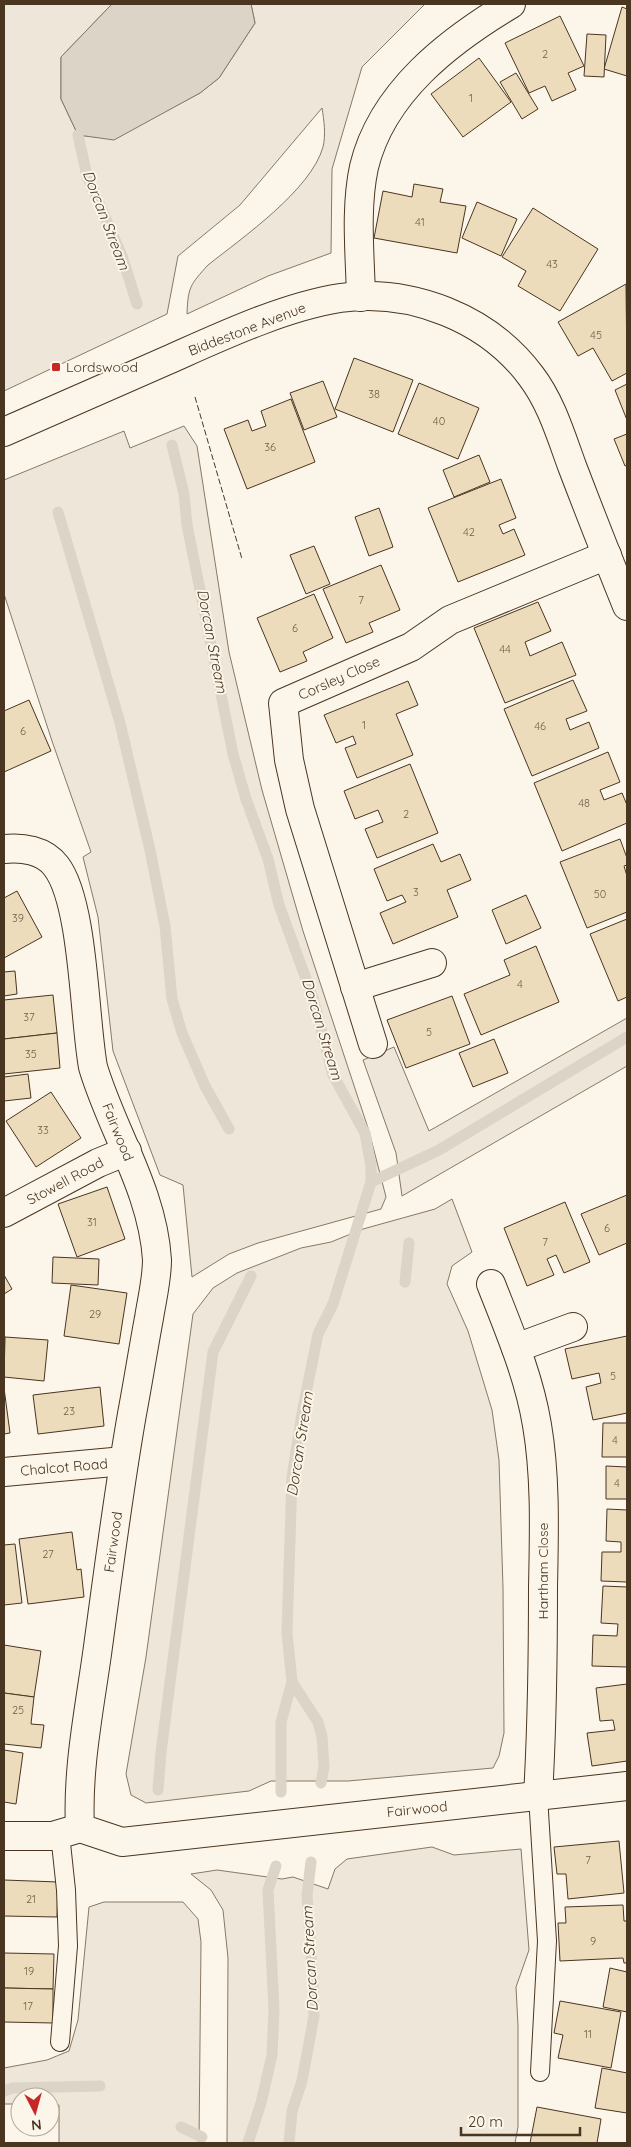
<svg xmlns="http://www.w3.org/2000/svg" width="631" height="2147" viewBox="0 0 631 2147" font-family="Quicksand,sans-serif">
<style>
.green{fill:#ede6d9;stroke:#887966}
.water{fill:#dcd4c6;stroke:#887966}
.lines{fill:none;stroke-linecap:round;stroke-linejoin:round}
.stream{stroke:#dcd4c6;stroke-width:11}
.building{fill:#ecdcbc;stroke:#4a3520}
.lane-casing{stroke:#4a3520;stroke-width:20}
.street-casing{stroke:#4a3520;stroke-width:30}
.lane{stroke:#fbf6e9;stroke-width:18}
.street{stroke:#fbf6e9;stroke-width:28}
.fence{stroke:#4a3520;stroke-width:1;stroke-dasharray:6 2.5;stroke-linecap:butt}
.poi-dot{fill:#c62828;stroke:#fbf6e9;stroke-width:2}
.labels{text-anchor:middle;stroke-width:4;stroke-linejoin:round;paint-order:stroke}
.number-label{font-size:11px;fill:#725f47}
.street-label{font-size:14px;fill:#4a3520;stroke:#fbf6e9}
.poi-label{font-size:14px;fill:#4a3520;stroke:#fbf6e9;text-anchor:start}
.water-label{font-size:15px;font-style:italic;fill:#4a3520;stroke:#fbf6e9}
</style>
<rect width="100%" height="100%" fill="#fbf6e9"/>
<!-- green -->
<g class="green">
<path d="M4,4H112L61,57V99L78,135L114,139L200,93L219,78L255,23L251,4H425L362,67L332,169L331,253L268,276L187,314C188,287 190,285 208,265C242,238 311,190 323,147C326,135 324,120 322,108L240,205L178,256L167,314L4,391Z"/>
<path d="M184,426L197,446L229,652L262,790L303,931L369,1131L386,1197L381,1209L258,1243L229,1254L192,1277L183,1185L160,1175L113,1051L98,917L83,857L91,852L52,741L4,594V480L124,431L130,448Z"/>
<path d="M627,1018V1066L402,1196L396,1153L363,1060L394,1047L429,1131Z"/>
<path d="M452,1199L472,1252L452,1266L447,1284L468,1331L492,1410L499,1460L503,1588L504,1733L499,1756L493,1768L348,1781H271L249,1791L146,1803L131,1795L126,1774L146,1657L193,1314L213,1288L237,1273L301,1248L331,1242L363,1229L435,1209Z"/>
<path d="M432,1847L454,1855L521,1849L529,1950L516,1987L518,2026V2127L515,2143H227L228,1958L223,1910L211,1890L191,1874L217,1870L282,1879L293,1877L328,1889L335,1869L347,1859Z"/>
<path d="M104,1902H183L198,1919L201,1942L199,2143H59V2105H50V2097H20V2104H4V2068L47,2060L69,2051L78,2020L89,1907Z"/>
</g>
<!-- water -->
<path class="water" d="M112,4H251L255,23L219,78L200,93L114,140L78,135L61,99V57Z"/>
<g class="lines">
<!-- stream -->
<g class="stream">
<path d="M78,135L87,176L122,256L137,304"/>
<path d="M172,445L184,494L187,525L233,754L246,799L268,859L279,905L313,998L333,1075L365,1133L371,1166V1182L333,1304L318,1334L302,1413L292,1477L287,1633L292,1682L318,1722L322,1737L324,1767L321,1783"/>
<path d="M58,512L120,723L150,850L165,926L172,999L182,1033L205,1086L229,1129"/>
<path d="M371,1182L439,1150L627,1037"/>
<path d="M405,1282L409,1243"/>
<path d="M158,1790L161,1752L213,1352L251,1276"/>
<path d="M281,1792V1722L292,1682"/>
<path d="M4,2091L13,2088L100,2086"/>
<path d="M181,2127L202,2137"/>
<path d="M248,2143L261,2103L272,2055L274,2010L268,1890L276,1866"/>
<path d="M289,2143L292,2111L302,2081L314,2016L313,1984L307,1895L311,1862"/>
</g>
</g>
<!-- building -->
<g class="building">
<path d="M622,7L627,9V76L604,69Z"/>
<path d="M560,16L584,66L568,73L576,90L552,101L545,86L529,93L505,43Z"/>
<path d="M587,34L606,35L604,77L584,76Z"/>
<path d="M479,58L511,102L463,137L431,94Z"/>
<path d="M516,73L538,109L522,119L500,82Z"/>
<path d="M414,184L443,189L440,202L466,206L457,253L374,238L383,191L412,197Z"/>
<path d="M477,202L517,219L501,256L462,238Z"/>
<path d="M533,208L598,249L560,311L518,286L526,271L502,257Z"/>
<path d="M626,284L627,373L612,381L593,348L578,356L558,322Z"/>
<path d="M354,358L413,380L393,432L335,409Z"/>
<path d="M323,381L337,417L304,430L290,393Z"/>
<path d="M419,383L479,408L458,459L398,434Z"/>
<path d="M627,384V420L615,390Z"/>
<path d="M291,399L315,462L247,489L224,429L248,420L252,431L266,426L261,411Z"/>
<path d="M627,434V465L625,466L614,439Z"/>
<path d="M479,455L490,482L454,497L443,470Z"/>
<path d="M501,479L516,518L499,525L503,534L514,529L525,555L458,582L428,508Z"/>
<path d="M379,508L393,547L369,556L355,517Z"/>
<path d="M314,546L330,584L306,594L290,555Z"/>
<path d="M381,565L400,610L369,623L373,632L346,643L323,589Z"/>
<path d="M314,594L333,638L303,652L307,661L280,672L257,618Z"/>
<path d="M538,602L551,631L525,642L530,656L562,642L576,675L505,703L474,628Z"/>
<path d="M573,680L587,711L566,719L570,730L589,722L599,748L532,776L504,709Z"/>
<path d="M408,681L418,705L396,714L413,755L357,778L345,748L356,744L353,736L336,743L324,715Z"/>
<path d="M29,700L51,751L4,772V711Z"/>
<path d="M608,752L620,782L600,790L604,800L622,793L627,805V823L562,851L534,783Z"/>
<path d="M410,764L438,833L377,858L365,829L383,822L378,810L355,819L344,791Z"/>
<path d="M620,839L627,858V865L624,866L627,876V912L587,928L560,862Z"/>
<path d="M433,844L441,862L460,854L471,880L447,890L458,917L393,944L380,913L406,902L402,895L387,901L374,869Z"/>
<path d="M17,891L42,937L4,958V898Z"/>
<path d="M526,895L541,928L506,944L492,910Z"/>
<path d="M627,919V997L618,1001L590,934Z"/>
<path d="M536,946L559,1002L481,1035L464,994L510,975L504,960Z"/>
<path d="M15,971L17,994L4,996V972Z"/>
<path d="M53,995L57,1033L4,1039V1000Z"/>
<path d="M452,996L470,1044L406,1068L387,1020Z"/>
<path d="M57,1033L60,1068L4,1074V1039Z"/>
<path d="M494,1039L508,1073L473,1087L459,1053Z"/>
<path d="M28,1074L31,1098L4,1101V1077Z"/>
<path d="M51,1092L81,1138L36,1167L6,1121Z"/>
<path d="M107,1187L125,1239L77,1257L58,1204Z"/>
<path d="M627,1195V1243L599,1255L581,1214Z"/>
<path d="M565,1202L590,1262L564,1273L556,1255L547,1259L554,1275L527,1286L504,1228Z"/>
<path d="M53,1257L99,1259L98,1285L52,1283Z"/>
<path d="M4,1275L12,1289L4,1294Z"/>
<path d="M71,1285L127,1293L119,1344L64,1336Z"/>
<path d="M627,1336V1413L593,1420L586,1387L601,1383L599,1373L572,1379L565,1349Z"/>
<path d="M5,1337L48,1340L44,1381L4,1377Z"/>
<path d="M100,1387L104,1426L38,1434L33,1395Z"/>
<path d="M4,1388L10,1433L4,1434Z"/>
<path d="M603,1423H627V1457H602Z"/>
<path d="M606,1466L627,1467V1499H606Z"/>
<path d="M607,1509L627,1510V1582L601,1581L602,1552H621V1542L606,1541Z"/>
<path d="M72,1532L77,1570L81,1569L84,1597L28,1604L19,1539Z"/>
<path d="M15,1544L22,1603L4,1605V1545Z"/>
<path d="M603,1586L627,1587V1667L592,1666L593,1635L617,1636L618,1624L601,1623Z"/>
<path d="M4,1645L41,1651L34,1697L4,1693Z"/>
<path d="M627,1684V1761L592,1766L587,1733L615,1730L613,1720L600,1721L596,1688Z"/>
<path d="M4,1693L34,1697L31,1724L44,1725L41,1748L4,1744Z"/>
<path d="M4,1750L23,1753L16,1804L4,1802Z"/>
<path d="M619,1841L624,1893L568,1899L566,1874H557L554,1847Z"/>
<path d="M4,1880L58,1882L57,1917L4,1916Z"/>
<path d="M623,1905L624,1921H627V1963H624L623,1958L560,1961L558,1923H566L565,1907Z"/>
<path d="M4,1953L54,1954L53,1989L4,1988Z"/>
<path d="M610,1968L627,1972V2012L603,2007Z"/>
<path d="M4,1988L53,1989V2023L4,2022Z"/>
<path d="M560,2001L621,2012L611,2068L558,2058L563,2035L554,2033Z"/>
<path d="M602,2068L627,2073V2113L595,2108Z"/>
<path d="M537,2107L601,2119L597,2143H530Z"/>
</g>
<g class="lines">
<!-- lane casing -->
<g class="lane-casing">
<g id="lane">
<path d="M538,1796L547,1941L540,2072"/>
<path d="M60,1834L66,1890L68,1946L60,2042"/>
</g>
</g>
<!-- street casing -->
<g class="street-casing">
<g id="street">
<path d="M361,297C360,254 355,209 364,167C382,92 449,41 511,4"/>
<path d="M4,432C58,408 113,384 168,360C220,337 283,307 340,298C411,288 488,318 531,376C551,402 561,436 572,466C590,513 608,559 627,606"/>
<path d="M4,849C22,847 44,850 56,866C84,902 84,1018 93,1067C112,1131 153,1191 157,1260C157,1279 152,1299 149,1318C143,1350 138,1382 132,1414C118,1494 108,1574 97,1654C89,1711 77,1770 80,1828L122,1842L627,1786"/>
<path d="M355,987L432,963"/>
<path d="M373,1044L300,809L289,760L283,703L411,647L450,620L607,555"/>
<path d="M4,1213L98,1163L127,1151"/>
<path d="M491,1284C509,1330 529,1376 537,1425C546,1478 544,1534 543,1588C543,1657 542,1727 538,1796"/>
<path d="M516,1348L573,1327"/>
<path d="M4,1472L124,1461"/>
<path d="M4,1836H53L80,1828"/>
</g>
</g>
<!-- lane -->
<use href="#lane" class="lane"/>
<!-- street -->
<use href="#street" class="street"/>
<!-- fence -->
<path class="fence" d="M195,397L242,559"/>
</g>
<!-- markers -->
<rect class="poi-dot" x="51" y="362" width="10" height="10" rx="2.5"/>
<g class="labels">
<!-- number labels -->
<g class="number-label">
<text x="545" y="58">2</text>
<text x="471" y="102">1</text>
<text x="420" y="226">41</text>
<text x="552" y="268">43</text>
<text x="596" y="339">45</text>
<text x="374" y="398">38</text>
<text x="439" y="425">40</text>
<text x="270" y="451">36</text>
<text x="469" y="536">42</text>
<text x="361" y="604">7</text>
<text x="295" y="632">6</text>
<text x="505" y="653">44</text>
<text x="364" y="729">1</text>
<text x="540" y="730">46</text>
<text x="23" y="735">6</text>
<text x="584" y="807">48</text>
<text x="406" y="818">2</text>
<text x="416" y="896">3</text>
<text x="600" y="898">50</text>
<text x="18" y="922">39</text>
<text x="520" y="988">4</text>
<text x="29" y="1021">37</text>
<text x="429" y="1036">5</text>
<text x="31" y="1058">35</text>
<text x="43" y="1134">33</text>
<text x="92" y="1226">31</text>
<text x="607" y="1232">6</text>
<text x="545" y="1246">7</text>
<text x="95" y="1318">29</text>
<text x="613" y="1380">5</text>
<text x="69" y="1415">23</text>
<text x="615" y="1444">4</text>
<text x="617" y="1487">4</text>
<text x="48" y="1558">27</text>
<text x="18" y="1714">25</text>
<text x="588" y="1864">7</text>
<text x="31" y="1903">21</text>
<text x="593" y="1945">9</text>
<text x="29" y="1975">19</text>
<text x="28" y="2010">17</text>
<text x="588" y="2038">11</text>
</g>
<!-- street labels -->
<g class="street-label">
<text transform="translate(247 329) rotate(-21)" y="5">Biddestone Avenue</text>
<text transform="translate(339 678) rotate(-24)" y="5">Corsley Close</text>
<text transform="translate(118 1132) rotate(68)" y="5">Fairwood</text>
<text transform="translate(65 1181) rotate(-28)" y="5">Stowell Road</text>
<text transform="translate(64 1467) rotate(-5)" y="5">Chalcot Road</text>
<text transform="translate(113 1542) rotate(-82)" y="5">Fairwood</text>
<text transform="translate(543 1571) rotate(-90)" y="5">Hartham Close</text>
<text transform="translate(417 1809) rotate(-6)" y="5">Fairwood</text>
</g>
<!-- poi labels -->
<g class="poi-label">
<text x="66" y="372">Lordswood</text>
</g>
<!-- water labels -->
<g class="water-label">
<text transform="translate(106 220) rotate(69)" y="5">Dorcan Stream</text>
<text transform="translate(212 641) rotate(79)" y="5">Dorcan Stream</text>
<text transform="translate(322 1029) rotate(73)" y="5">Dorcan Stream</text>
<text transform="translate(300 1444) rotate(-81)" y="5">Dorcan Stream</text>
<text transform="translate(310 1959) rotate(-93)" y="5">Dorcan Stream</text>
</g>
</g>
<!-- border -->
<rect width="631" height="2147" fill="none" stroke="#4a3520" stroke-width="10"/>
<!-- north arrow -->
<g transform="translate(35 2112) rotate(174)"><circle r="24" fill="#fbf6e9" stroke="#b4a999"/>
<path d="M0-4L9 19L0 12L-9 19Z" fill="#c62828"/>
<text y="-8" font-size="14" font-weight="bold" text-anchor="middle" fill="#4a3520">N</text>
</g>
<!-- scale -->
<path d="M461 2127v8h119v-8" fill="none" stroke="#4a3520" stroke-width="2.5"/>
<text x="468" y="2127" font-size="15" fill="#4a3520" stroke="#fbf6e9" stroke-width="4" paint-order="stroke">20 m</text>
</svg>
